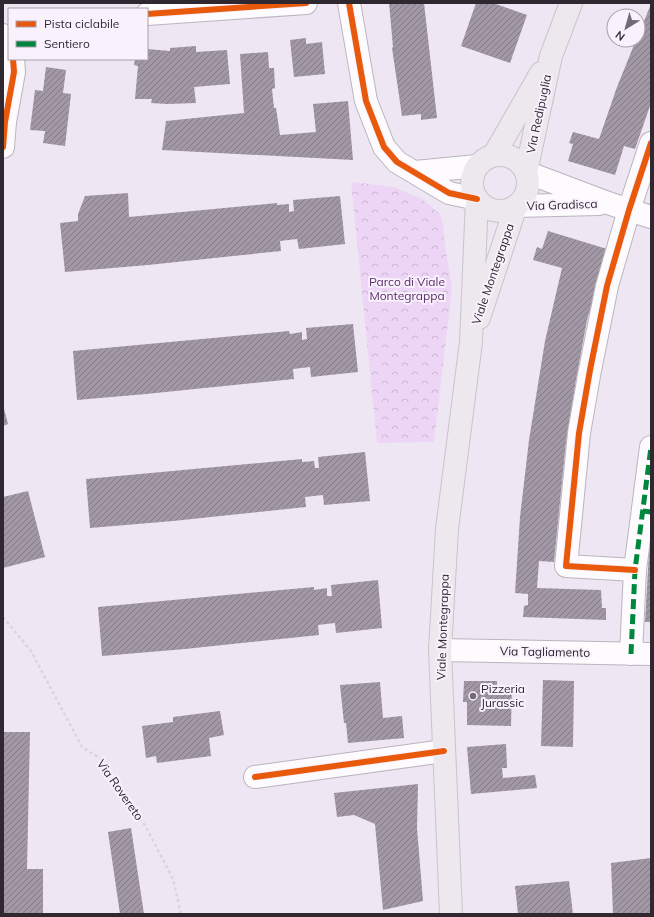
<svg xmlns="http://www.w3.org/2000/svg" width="654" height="917" viewBox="0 0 654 917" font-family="Mulish,sans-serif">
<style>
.park{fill:url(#park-crowns)}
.building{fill:url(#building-hatch)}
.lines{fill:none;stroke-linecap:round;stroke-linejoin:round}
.minor-casing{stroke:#bbb4bf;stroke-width:24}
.major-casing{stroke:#c8c3ca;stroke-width:24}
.path{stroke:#d8d5da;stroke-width:2.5;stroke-dasharray:3 3;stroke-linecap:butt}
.minor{stroke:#fdfbfd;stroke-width:22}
.major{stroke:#ece8ed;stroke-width:22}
.quiet{stroke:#00873e;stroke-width:5;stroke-dasharray:10 5;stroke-linecap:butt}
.cycleway-casing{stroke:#f9f1fc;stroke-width:8}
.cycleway{stroke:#e8590c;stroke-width:6}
.poi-dot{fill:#726a75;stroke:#f9f1fc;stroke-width:1.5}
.labels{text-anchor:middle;stroke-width:4;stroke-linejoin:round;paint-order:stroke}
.street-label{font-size:12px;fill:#2f2831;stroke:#f9f1fc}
.park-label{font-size:12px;fill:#5a2c69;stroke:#f9f1fc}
.poi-label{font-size:12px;fill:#2f2831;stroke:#f9f1fc;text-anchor:start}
</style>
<defs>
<pattern id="park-crowns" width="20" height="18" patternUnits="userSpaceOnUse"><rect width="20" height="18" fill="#edd5f6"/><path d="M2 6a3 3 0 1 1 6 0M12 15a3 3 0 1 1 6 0" fill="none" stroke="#ccb7d3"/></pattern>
<pattern id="building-hatch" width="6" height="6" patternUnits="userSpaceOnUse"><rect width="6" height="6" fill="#a197a5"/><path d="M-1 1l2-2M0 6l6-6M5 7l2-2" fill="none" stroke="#847b87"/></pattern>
</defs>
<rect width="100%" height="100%" fill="#efe6f3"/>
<!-- park -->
<path class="park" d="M351,182L394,187L422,199L440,214L443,225L444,238L452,289L434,442L377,443Z"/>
<!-- building -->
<g class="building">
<path d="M389,3H424L437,118L421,120V114L402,116L392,48L393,47Z"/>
<path d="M476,3H493L527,15L510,63L461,46Z"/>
<path d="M651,4V103L635,149L624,146L615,175L568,161L573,144L569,143L573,132L599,139L617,87L636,40H638V36Z"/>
<path d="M306,38V44L322,42L325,74L294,77L290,40Z"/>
<path d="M196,46V52L227,50L230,84L194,87L196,103L167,104L151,103L152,99H135L138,66L134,65L135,59H147V49L170,51V48Z"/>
<path d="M268,52L269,68H274L275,88L272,89L274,108H276L280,135L316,132L313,104L348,101L353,160L162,150L166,121L244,113L240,54Z"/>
<path d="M46,67L66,70L63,93L71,94L65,146L43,143L45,131L30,130L35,90L43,91Z"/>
<path d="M128,193L129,217L277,203V205L289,204V212L294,211L293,200L340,196L345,244L299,249L297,239L280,241L281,251L148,265L65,272L60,223L78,221V214L85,196Z"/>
<path d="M548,231L607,249L587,320L576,380L566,442L554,562L539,561L537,588L601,590L602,608H606V620L523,617L524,606L528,605V594L515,593L520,517L529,440L545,341L562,268L533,260L537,247L542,249Z"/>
<path d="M353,324L358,372L311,377L310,367L293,369L294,379L146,394L77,400L73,351L289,331L290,334L302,332V340L307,339L306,328Z"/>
<path d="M3,405L8,424L3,426Z"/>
<path d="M365,452L370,501L324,505L323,495L305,497L306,507L173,521L90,528L86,479L302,459V462L314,461L315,468H319L318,457Z"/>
<path d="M28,491L45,557L3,568V497Z"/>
<path d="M650,535H651V622H645Z"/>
<path d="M378,580L382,628L336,633L335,623L318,625L319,635L185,649L102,656L98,607L314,587V590L327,588V596H332L331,585Z"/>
<path d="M543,680L574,681L573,747L541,746Z"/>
<path d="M464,681H497V686H512L511,726L467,725V702H463Z"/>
<path d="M380,682L383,718L402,716L404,738L348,743L346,723H344L340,685Z"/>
<path d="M220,711L224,735L209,738L211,756L157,763L156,756L146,758L142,726L173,722V717Z"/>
<path d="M3,732H30L27,869H43V914H3Z"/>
<path d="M506,744L507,768H502L503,778L535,775L537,788L471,794L467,747Z"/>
<path d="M418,784L417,828L423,901L383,910L375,824L354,815L337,817L334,793Z"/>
<path d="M131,828L144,914H120L108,832Z"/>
<path d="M651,858V914H613L611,863Z"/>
<path d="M569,881L573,914H518L515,886Z"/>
</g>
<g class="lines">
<!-- minor casing -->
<g class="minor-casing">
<g id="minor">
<path d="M349,3L366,101L384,147L397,162L449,193L477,199"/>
<path d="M147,14L306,3"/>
<path d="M3,35L9,48"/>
<path d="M3,147L5,122L14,72L13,59"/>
<path d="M415,172L477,166"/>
<path d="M526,172L608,203L651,217"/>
<path d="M516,206L599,204"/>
<path d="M635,570L566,566L579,433L590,370L607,286L629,210L651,143"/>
<path d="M440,650L651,654"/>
<path d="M631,654L635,570L651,447"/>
<path d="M255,777L444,751"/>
</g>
</g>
<!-- major casing -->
<g class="major-casing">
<g id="major">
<path d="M494,155L541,73"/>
<circle cx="500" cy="183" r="28"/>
<path d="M526,172L551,56L571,3"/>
<path d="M479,318L516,206"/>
<path d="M451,914L440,650L447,529L471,342L477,199"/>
</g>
</g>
<!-- path -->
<path class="path" d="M3,617L31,651L82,747L101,759L146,827L173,879L181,914"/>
<!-- minor -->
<use href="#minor" class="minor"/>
<!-- major -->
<use href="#major" class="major"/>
<!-- quiet -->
<g class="quiet">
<path d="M643,511L651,512"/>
<path d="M631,654L635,570L651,447"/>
</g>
<!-- cycleway casing -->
<g class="cycleway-casing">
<g id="cycleway">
<path d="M349,3L366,101L384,147L397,162L449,193L477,199"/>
<path d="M147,14L306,3"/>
<path d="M3,147L5,122L14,72L13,59"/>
<path d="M635,570L566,566L579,433L590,370L607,286L629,210L651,143"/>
<path d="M255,777L444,751"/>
</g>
</g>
<!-- cycleway -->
<use href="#cycleway" class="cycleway"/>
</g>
<!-- markers -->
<circle class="poi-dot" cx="473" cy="696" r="4"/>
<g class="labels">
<!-- street labels -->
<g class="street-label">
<text transform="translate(539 114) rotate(-78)" y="4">Via Redipuglia</text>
<text transform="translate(562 205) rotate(-2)" y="4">Via Gradisca</text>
<text transform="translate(493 274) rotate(-71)" y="4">Viale Montegrappa</text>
<text transform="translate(443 627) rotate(-88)" y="4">Viale Montegrappa</text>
<text transform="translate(545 652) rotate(1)" y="4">Via Tagliamento</text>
<text transform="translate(120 790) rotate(55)" y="4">Via Rovereto</text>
</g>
<!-- park labels -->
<g class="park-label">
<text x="407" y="286">Parco di Viale<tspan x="407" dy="14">Montegrappa</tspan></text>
</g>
<!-- poi labels -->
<g class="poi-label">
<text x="481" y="693">Pizzeria<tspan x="481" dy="14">Jurassic</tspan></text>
</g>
</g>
<!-- border -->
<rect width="654" height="917" fill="none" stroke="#2f2831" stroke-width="8"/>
<!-- legend -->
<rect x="8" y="8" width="140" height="52" fill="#f9f1fc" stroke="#a8a1ab"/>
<rect x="16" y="21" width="20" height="6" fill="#e8590c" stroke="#a8a1ab"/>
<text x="44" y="28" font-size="12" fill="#2f2831">Pista ciclabile</text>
<rect x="16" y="41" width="20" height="6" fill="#00873e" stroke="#a8a1ab"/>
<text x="44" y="48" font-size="12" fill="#2f2831">Sentiero</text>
<!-- north arrow -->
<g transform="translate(626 28) rotate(217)"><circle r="19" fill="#f9f1fc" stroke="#a8a1ab"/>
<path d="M0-3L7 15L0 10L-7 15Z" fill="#726a75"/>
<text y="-6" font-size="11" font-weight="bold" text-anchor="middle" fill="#2f2831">N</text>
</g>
</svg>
